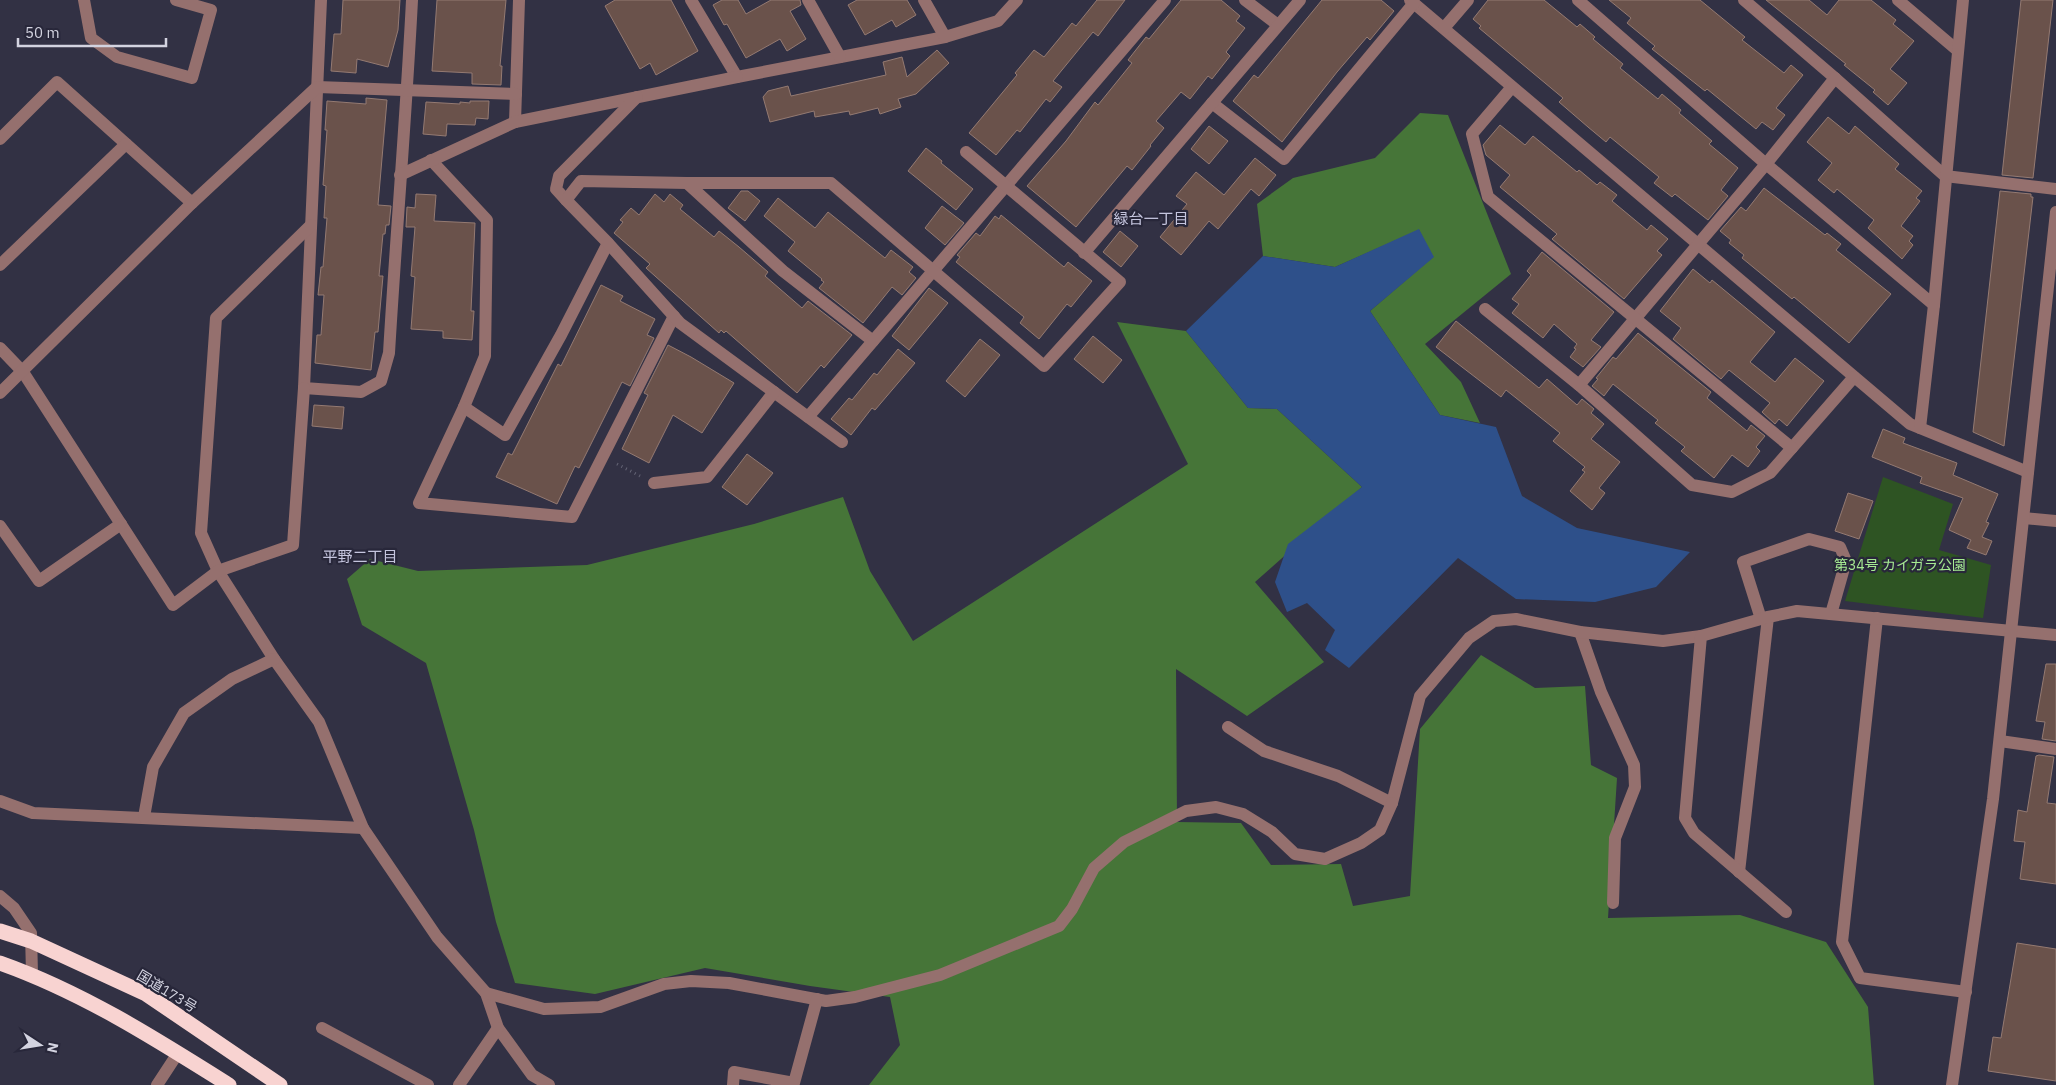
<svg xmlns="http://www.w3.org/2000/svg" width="2056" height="1085" viewBox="0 0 2056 1085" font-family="'IBM Plex Sans','Noto Sans JP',sans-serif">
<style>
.green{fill:#2e5423}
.forest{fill:#467538}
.water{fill:#2e508a}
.building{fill:#6a524b;stroke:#947a72}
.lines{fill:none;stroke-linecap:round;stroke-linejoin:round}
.path{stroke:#656576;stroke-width:3;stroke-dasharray:1 4;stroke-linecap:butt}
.minor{stroke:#95706e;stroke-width:12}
.highway{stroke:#f8d3d1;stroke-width:15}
.labels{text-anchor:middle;stroke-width:4.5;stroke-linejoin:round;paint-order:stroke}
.park-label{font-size:14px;fill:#a6ea92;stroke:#28273a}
.street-label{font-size:14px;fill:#d3d3e0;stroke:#28273a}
.neighbourhood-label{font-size:15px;fill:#c5c5de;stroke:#28273a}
</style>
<rect width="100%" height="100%" fill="#323144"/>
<!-- green -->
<path class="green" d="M1883,477L1953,504L1939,550L1991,565L1983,618L1845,601Z"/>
<!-- forest -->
<g class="forest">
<path d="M1420,113L1448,115L1511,274L1425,344L1461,382L1480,423L1440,415L1370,311L1433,257L1419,230L1335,267L1263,256L1257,204L1293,178L1375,158Z"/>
<path d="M1117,322L1186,331L1248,408L1277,409L1362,487L1255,582L1324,662L1247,716L1176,669L1177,822L1241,823L1271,865L1341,864L1353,906L1410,896L1420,729L1481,655L1535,688L1585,686L1591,765L1617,778L1608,918L1740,915L1826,942L1868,1007L1874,1085H869L900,1045L890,997L810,986L705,968L595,994L515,983L496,922L474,830L426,663L362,625L347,579L370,559L418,571L587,565L754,524L843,497L870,571L913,641L1188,464Z"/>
</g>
<!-- water -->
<path class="water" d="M1419,229L1434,257L1370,311L1440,415L1496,427L1522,496L1577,528L1690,552L1656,587L1595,602L1516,599L1458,558L1349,668L1325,650L1335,630L1307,603L1287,612L1275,582L1288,544L1362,487L1277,409L1248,408L1186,331L1263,256L1335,267Z"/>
<!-- building -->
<g class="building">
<path d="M343,0H400L398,30L388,67L357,59L356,73L331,71L334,34H341Z"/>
<path d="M437,0H506L500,66H502L501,85L472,84V73L432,71Z"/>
<path d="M615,0H671L698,51L656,75L650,63L640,69L605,6Z"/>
<path d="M722,0H738L746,14L771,0H800L801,5L790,11L806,39L787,51L780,39L746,58L727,24L724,25L713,5Z"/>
<path d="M857,0H907L916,15L896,27L892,20L865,35L848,5Z"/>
<path d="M1097,0H1125L1098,36L1093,32L1053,81L1062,87L1050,102L1046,99L1020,132L1017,130L996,155L969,133L1017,75L1015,73L1034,50L1044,57L1072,23L1076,26Z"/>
<path d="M1181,0H1221L1240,16L1236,21L1245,28L1226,52L1230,56L1212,79L1208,76L1190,99L1181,92L1156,121L1164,128L1150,145L1151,146L1132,170L1127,166L1076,227L1027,186L1066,141L1095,102L1098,105L1132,63L1128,60L1146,37L1149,39Z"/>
<path d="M1322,0H1381L1394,11L1370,40L1367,37L1337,72L1282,142L1233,101L1254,75L1258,78Z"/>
<path d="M1488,0H1544L1577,27L1580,24L1595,37L1593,39L1623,64L1620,68L1658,99L1662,94L1681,110L1679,113L1712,141L1709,144L1738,168L1721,190L1728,196L1708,220L1675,194L1672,197L1654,183L1659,177L1610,137L1606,142L1588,127L1559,102L1563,98L1479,28L1481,26L1473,19Z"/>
<path d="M1609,0H1700L1745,37L1742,40L1784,73L1791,65L1803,75L1776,108L1785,115L1773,130L1762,122L1756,129L1707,89L1705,91L1652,49L1655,46L1627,23L1631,18Z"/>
<path d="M1766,0H1809L1827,15L1839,0H1871L1896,20L1893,24L1914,41L1890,69L1907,83L1888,105L1873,92L1875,90L1844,65L1846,64Z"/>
<path d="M2021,0H2053L2033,178L2002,175Z"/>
<path d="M937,50L949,63L916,94L898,99L901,107L880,114L878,108L850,115L849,111L815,117L814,111L770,122L763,97L768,91L788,86L791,96L886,75L883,62L902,57L907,77Z"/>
<path d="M366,98L387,100L378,205L391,206L389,225H386L385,234H383L379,276H383L378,332H375L371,370L315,363L317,335H321L324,295H318L321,267H323L327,218H324L326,186L323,185L327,130H325L327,101L366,104Z"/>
<path d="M470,101H489L488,119L476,118L475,125L447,124L446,136L423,134L426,102L460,104V102L470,103Z"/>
<path d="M1828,117L1849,134L1855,126L1899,164L1895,169L1922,191L1916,198L1920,201L1901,226L1913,236L1909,241L1913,245L1902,259L1868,228L1874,220L1837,189L1834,193L1818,180L1832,163L1807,142Z"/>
<path d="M1500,125L1525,145L1533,136L1577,172L1579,170L1597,185L1600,182L1617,195L1612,201L1647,230L1651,225L1668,239L1657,251L1662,255L1624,299L1552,239L1557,234L1500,187L1510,175L1486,155L1483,145Z"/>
<path d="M1209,126L1228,141L1209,164L1191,149Z"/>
<path d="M926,148L942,161L941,163L973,189L956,210L908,171Z"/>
<path d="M1255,158L1276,175L1259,196L1251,189L1218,229L1209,221L1181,255L1160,237L1187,204L1176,196L1196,172L1224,195Z"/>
<path d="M1764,188L1825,235L1827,233L1841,244L1836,250L1891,294L1849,343L1794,297L1792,299L1742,258L1744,255L1729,243L1731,240L1720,231L1741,207L1746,211Z"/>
<path d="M741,191H748L760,201L745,221L728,208Z"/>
<path d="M2000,191L2031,194V197H2033L2004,446L1973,432Z"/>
<path d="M416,194L436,195L434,221L475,223L471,311H474L472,340L443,338V331L411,329L415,277L411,276L415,227H406L407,207L415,208Z"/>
<path d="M655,194L664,202L670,194L683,205L680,209L714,237L719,231L739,247L768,272L765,276L802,308L808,301L852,335L824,368L821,365L797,393L726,331L724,333L721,330L719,333L646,268L650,264L614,233L623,222L620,220L631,208L639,215Z"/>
<path d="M778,198L815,228L828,212L885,258L891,250L913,267L909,272L916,278L902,295L892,287L863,323L819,288L824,282L821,280L822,279L788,251L795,242L764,216Z"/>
<path d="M942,206L964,223L945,245L925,228Z"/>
<path d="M1001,215L1064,267L1068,262L1092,281L1071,307L1067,304L1039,339L1020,323L1024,317L956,262L960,257L957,255L976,233L980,236L995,216L999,219Z"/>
<path d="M1120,231L1138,246L1121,267L1103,252Z"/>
<path d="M1542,252L1614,312L1591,340L1601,347L1583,367L1570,357L1576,349L1574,348L1577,344L1554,324L1543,338L1512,313L1519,304L1512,299L1531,275L1527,271Z"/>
<path d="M1693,269L1710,283L1712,280L1775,332L1750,362L1775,382L1795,358L1824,381L1787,426L1779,419L1775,424L1762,412L1770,403L1729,370L1721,379L1673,339L1681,328L1660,311Z"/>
<path d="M601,285L623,296L620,301L655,319L647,335L654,338L630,386L622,382L579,468L575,466L557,504L496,477L508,453L512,455L558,364L561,366Z"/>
<path d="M929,288L948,303L909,350L892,336Z"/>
<path d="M1456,321L1539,388L1547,379L1577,405L1582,399L1594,409L1591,413L1604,424L1591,439L1620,462L1599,488L1605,493L1592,510L1570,491L1585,472L1582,470L1585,467L1553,441L1560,433L1506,390L1501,397L1436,347Z"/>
<path d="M1638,333L1711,392L1707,398L1747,431L1751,425L1765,436L1756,447L1760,451L1748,467L1732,455L1714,478L1681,451L1685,447L1655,423L1658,420L1613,384L1604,396L1592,386L1598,379L1596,378L1613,357L1616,359Z"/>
<path d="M1093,336L1122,360L1103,383L1074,359Z"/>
<path d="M980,339L1000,355L965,397L946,381Z"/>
<path d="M668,345L691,357L734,383L702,433L673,415L649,463L622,449L648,395L644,393Z"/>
<path d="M898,349L915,363L875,410L872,408L851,435L831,419L849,398L852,400L874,373L877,375Z"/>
<path d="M314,405L344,407L342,429L312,426Z"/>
<path d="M1883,429L1905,438L1903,443L1957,463L1953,475L1998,494L1986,522L1989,523L1982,537L1992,541L1986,555L1967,548L1971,540L1949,530L1963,498L1920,483L1922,477L1872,457Z"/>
<path d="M747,454L773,473L747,505L722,487Z"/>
<path d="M1848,493L1873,501L1859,539L1835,531Z"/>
<path d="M2046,664H2056V741L2042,739L2045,722L2036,721Z"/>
<path d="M2039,755L2054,757L2047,803L2056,804V884L2020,879L2025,842L2014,841L2018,810L2027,812L2036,756Z"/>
<path d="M2017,943L2056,949V1081L1988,1071L1993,1037L2001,1038Z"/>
</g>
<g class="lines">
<!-- path -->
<path class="path" d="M617,464L640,476"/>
<!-- minor -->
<g class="minor">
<path d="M84,0L91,38L117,57L192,78L211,10L176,0"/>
<path d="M321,0L304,388L361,392L381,381L389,353C396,235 406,118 412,0"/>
<path d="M691,0L737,77L945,37"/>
<path d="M808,0L840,57"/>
<path d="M924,0L945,37L998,21L1017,0"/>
<path d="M1245,0L1278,25"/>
<path d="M1410,0L1910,424L2028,472"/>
<path d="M1578,0L1766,164L1934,305"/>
<path d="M1744,0L1835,78L1945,176L2056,189"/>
<path d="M1898,0L1957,50"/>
<path d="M1444,28L1468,0"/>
<path d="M1835,78L1766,164L1579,385L1692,485L1732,492L1770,473L1854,377"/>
<path d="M1512,87L1472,134L1488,197L1792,448"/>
<path d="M1212,103L1284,159L1414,3"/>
<path d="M515,122L519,0"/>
<path d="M0,139L57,82L192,203L317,87L516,94"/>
<path d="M431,160L487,220L485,356L464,407L419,503L572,517L674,316"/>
<path d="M400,175L515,122L737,77"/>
<path d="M687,183L783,271L873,341"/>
<path d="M566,200L556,189L559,176L637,97"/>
<path d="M311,225L216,318L201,533L218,571L274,659L319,722L363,828L437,937L486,993L498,1028L532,1075L549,1085"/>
<path d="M1084,253L1300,0"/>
<path d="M0,265L126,144"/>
<path d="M1485,309L1579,385"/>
<path d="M0,348L23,372L173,605L218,571L293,545L304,388"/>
<path d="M0,393L192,203"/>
<path d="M464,407L505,435L561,335L608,243"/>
<path d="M808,417L1165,0"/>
<path d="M1920,428L1934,305L1963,0"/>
<path d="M842,442L680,323L608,243L566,200L581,181L687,183H831L1044,366L1120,282L966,152"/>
<path d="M654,483L707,477L774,392"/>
<path d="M2024,518L2056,521"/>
<path d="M0,526L39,581L121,524"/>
<path d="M1877,618L1842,942L1860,978L1966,992"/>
<path d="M1761,619L1743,562L1809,539L1840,547L1846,561L1831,614"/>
<path d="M1580,632L1601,692L1634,765L1635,787L1615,838L1613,903"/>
<path d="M1228,727L1264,751L1338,776L1392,803L1420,696L1469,638L1494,621L1516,619L1580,632L1663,641L1701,636"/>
<path d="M2000,741L2056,749"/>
<path d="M0,801L33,813L363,828"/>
<path d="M144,817L153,767L184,713L232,679L274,659"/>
<path d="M1739,872L1768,617"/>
<path d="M0,896L14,908L31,933L32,974"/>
<path d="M1786,912L1694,833L1685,818L1701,636L1768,617L1797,611L2056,635"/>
<path d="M486,993L544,1009L600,1007L664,984L691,981L729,983L826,1001L855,997L940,975L1059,926L1072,909L1094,868L1124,842L1186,811L1216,807L1243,814L1272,832L1295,854L1325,859L1361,843L1380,830L1392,803"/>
<path d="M322,1028L428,1085"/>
<path d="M157,1085L178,1053"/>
<path d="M459,1085L498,1028"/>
<path d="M733,1085L734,1072L794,1083L817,999"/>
<path d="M1952,1085L1993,799L2056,212"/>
</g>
<!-- highway -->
<g class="highway">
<path d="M0,931L31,941L146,994L280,1085"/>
<path d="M0,963C82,992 156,1039 229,1085"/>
</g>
</g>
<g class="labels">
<!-- park labels -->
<g class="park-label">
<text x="1900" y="570">第34号 カイガラ公園</text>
</g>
<!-- street labels -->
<g class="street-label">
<text transform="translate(167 991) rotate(31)" y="5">国道173号</text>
</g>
<!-- neighbourhood labels -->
<g class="neighbourhood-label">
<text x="1151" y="224">緑台一丁目</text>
<text x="360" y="562">平野二丁目</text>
</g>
</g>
<!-- north arrow -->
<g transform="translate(40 1045) rotate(102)" stroke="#28273a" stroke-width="4" paint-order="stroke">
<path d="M0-4L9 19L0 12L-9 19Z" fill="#d3d3e0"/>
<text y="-8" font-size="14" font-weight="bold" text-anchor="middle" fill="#d3d3e0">N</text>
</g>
<!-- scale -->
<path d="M18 38v8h148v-8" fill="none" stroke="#d3d3e0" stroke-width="2.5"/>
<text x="25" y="38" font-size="15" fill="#d3d3e0" stroke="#28273a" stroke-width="4" paint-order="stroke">50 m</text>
</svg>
